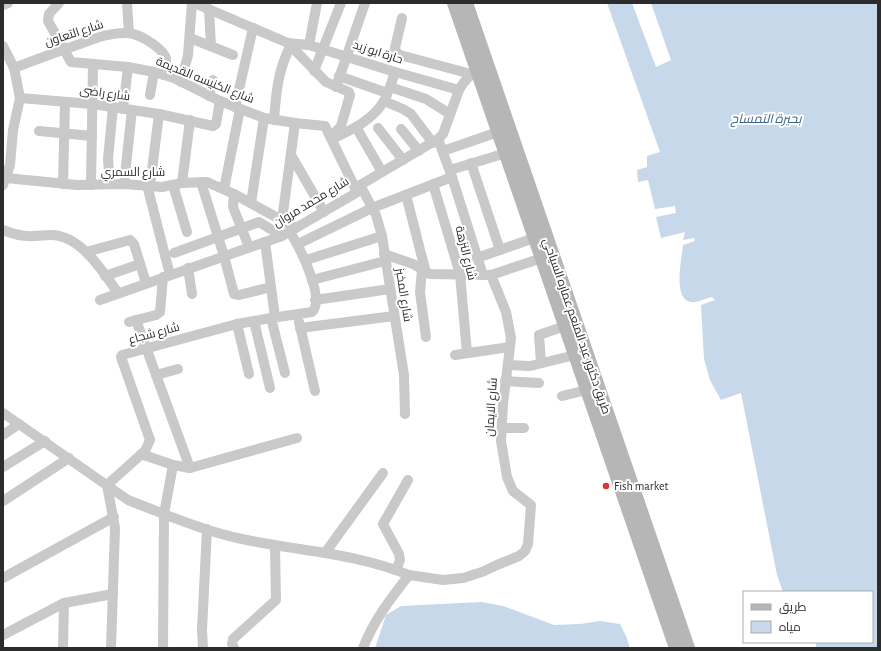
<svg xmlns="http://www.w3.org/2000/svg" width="881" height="651" viewBox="0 0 881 651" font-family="'Alegreya Sans',Cairo,sans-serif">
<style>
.water{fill:#c6d8e9}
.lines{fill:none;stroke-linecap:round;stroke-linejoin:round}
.street{stroke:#c9c9c9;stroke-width:10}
.secondary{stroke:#b6b6b6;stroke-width:14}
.poi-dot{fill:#de3633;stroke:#fff;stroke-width:1.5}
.labels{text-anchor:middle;stroke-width:4;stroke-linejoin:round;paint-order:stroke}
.street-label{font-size:12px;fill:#2c2c2c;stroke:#fff}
.poi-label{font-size:12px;fill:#2c2c2c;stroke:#fff;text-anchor:start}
.water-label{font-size:13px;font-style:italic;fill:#3e658a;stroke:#fff}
</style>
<rect width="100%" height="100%" fill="#fff"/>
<!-- water -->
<g class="water">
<path d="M607,3H632L656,67L671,60L651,3H878V648H816V642H872V592H783L777,575L741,393L721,400L710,380L704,359L701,305L715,300L712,297C706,298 697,303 691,302C672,299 682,258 683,245L695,241L694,238L683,240L685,232L661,238L656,217L676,213L675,206L655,209L648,180L638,182L637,170L647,167V156L660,152Z"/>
<path d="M482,602L503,606L554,625L580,624L600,621L620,624L626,636L630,648H375L386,615L401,606Z"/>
</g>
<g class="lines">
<!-- street -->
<g class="street">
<path d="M59,3L49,14L48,21L71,62L128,67L154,72L174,78L220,101L264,118L295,123L325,126L357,192"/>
<path d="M127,3L129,33"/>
<path d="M194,3L288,43L326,82L349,92L350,95L341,126L331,137"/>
<path d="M3,5L8,3"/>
<path d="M209,9L211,46"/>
<path d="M402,18L395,48L396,52L400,55L471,74"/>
<path d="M190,38L233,55"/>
<path d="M288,43L309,45L395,72L459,90"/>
<path d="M309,45L317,3"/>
<path d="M3,46L14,68L20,98L92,104L159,114L213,126L216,124L220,101"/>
<path d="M14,68C35,60 56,52 77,45C94,39 110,32 128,33C137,34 146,39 153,44C168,55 168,58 164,75"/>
<path d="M314,71L341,3"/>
<path d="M339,76L387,93"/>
<path d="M181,82L188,55L192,3"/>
<path d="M336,87L365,3"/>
<path d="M390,87L426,99L450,114"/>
<path d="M150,95L154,72"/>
<path d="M209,96L213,80"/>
<path d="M384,101L403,109L411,114L433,143"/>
<path d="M235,107L253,28"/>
<path d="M123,109L128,67"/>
<path d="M274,120C276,93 278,69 291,45"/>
<path d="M356,127L382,172"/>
<path d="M378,128L403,160"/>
<path d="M401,129L419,151"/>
<path d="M39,131L92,136"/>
<path d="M332,139C351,130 372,121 384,101C389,92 392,81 395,72"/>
<path d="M438,139L452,177L483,275"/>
<path d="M443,151L498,132"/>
<path d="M291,155L324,212"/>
<path d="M471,163L500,250"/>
<path d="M450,170L506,153"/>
<path d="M6,178L77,185L124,184L162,187L182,183L207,182L234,194L296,228"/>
<path d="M201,182L224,256L234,294L239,295L271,287"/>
<path d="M182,183L190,120"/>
<path d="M63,184L65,102"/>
<path d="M110,184L108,159L113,107"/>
<path d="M124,184L132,110"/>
<path d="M433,184L460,274L467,353"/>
<path d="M3,185L10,165L13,130L20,98"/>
<path d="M91,185L93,64"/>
<path d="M147,185L170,275"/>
<path d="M173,185L187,232"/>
<path d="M360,185L376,215L382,236L404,375L405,414"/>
<path d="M150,186L159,114"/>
<path d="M224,189L240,109"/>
<path d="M234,194L233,207L249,247"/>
<path d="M406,195L426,273"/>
<path d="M251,203L264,118"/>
<path d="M282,220L295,123"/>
<path d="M3,230C13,234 22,237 33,236C39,236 45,235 51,235C81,235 103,272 118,293"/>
<path d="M265,242L275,317"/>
<path d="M298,244L372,208L452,177"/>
<path d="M86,252L130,240L134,244L146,283"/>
<path d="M174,253L259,222L282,236"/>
<path d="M384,254L413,264L430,274L491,275L542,258"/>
<path d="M477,258L534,238"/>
<path d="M306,260L382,236"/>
<path d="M188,268L192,294"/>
<path d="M422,270L420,292L426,337"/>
<path d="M105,276L140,264"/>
<path d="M312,280L385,261"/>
<path d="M100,300L282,236L356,193L362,184L438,139L443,134L459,90C464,80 472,73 482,68"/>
<path d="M315,300L390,289"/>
<path d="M271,318L285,373"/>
<path d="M136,320L190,468"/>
<path d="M254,321L270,388"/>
<path d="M129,322L156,315L160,312L163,277"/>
<path d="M299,322L315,391"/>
<path d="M237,324L249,374"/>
<path d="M300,328L394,316"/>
<path d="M455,355L510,347"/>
<path d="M541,363L539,335L565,326"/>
<path d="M508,365L530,366L575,355"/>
<path d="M156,375L178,369"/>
<path d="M505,381L539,383"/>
<path d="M562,396L587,390"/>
<path d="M3,413L128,500L138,504C172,517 207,532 242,539C298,551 356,553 409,575"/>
<path d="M502,428H524"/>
<path d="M3,435L19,424"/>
<path d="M141,454L173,465L190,468L297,438"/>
<path d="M3,467L45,441"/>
<path d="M3,501L69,458"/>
<path d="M325,553L383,473"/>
<path d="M396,570L400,560L399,554L383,524L408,480"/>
<path d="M3,578L114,517"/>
<path d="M3,635L64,603L113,594"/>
<path d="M63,648L64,603"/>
<path d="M111,648L115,528L107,485L145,451L150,440L121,357L122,355L237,324L271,318L312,312C326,299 299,246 290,232"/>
<path d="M163,648L164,514L173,465"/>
<path d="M203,648L202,630L207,529"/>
<path d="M234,648L232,644L233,639L276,600L275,546"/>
<path d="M363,648C374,620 391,598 409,575L443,580L463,578L482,572L497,565L519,556L525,551L528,544L531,505L513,491L507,477L501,441L503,404L511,338L506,312L491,275"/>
</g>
<!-- secondary -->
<g class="secondary">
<path d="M454,3L676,648"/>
<path d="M466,3L688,648"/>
</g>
</g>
<!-- markers -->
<circle class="poi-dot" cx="606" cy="486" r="4"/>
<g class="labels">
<!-- street labels -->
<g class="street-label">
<text transform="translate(74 33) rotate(-18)" y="4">شارع التعاون</text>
<text transform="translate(378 52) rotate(18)" y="4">حارة ابو زيد</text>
<text transform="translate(205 80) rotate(22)" y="4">شارع الكنيسه القديمة</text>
<text transform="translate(105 93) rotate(8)" y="4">شارع راضى</text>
<text x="133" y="176">شارع السمري</text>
<text transform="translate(311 202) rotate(-31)" y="4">شارع محمد مروان</text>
<text transform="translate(466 253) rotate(76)" y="4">شارع النزهة</text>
<text transform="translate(404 295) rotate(81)" y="4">شارع المخبز</text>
<text transform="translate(577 326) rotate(71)" y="4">طريق دكتور عبد المنعم عماره السياحي</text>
<text transform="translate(154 333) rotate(-15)" y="4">شارع شجاع</text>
<text transform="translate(491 407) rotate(-86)" y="4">شارع الايمان</text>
</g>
<!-- poi labels -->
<g class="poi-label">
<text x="614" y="490">Fish market</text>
</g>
<!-- water labels -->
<g class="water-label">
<text x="766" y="123">بحيرة التمساح</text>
</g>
</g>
<!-- border -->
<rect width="881" height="651" fill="none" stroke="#2c2c2c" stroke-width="8"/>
<!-- legend -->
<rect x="743" y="591" width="130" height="52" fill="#ffffff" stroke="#ababab"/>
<rect x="751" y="604" width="20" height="6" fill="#b6b6b6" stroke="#ababab"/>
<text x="779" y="611" font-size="12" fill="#2c2c2c">طريق</text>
<rect x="751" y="621" width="20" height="12" fill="#c6d8e9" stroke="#ababab"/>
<text x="779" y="631" font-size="12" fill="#2c2c2c">مياه</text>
</svg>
